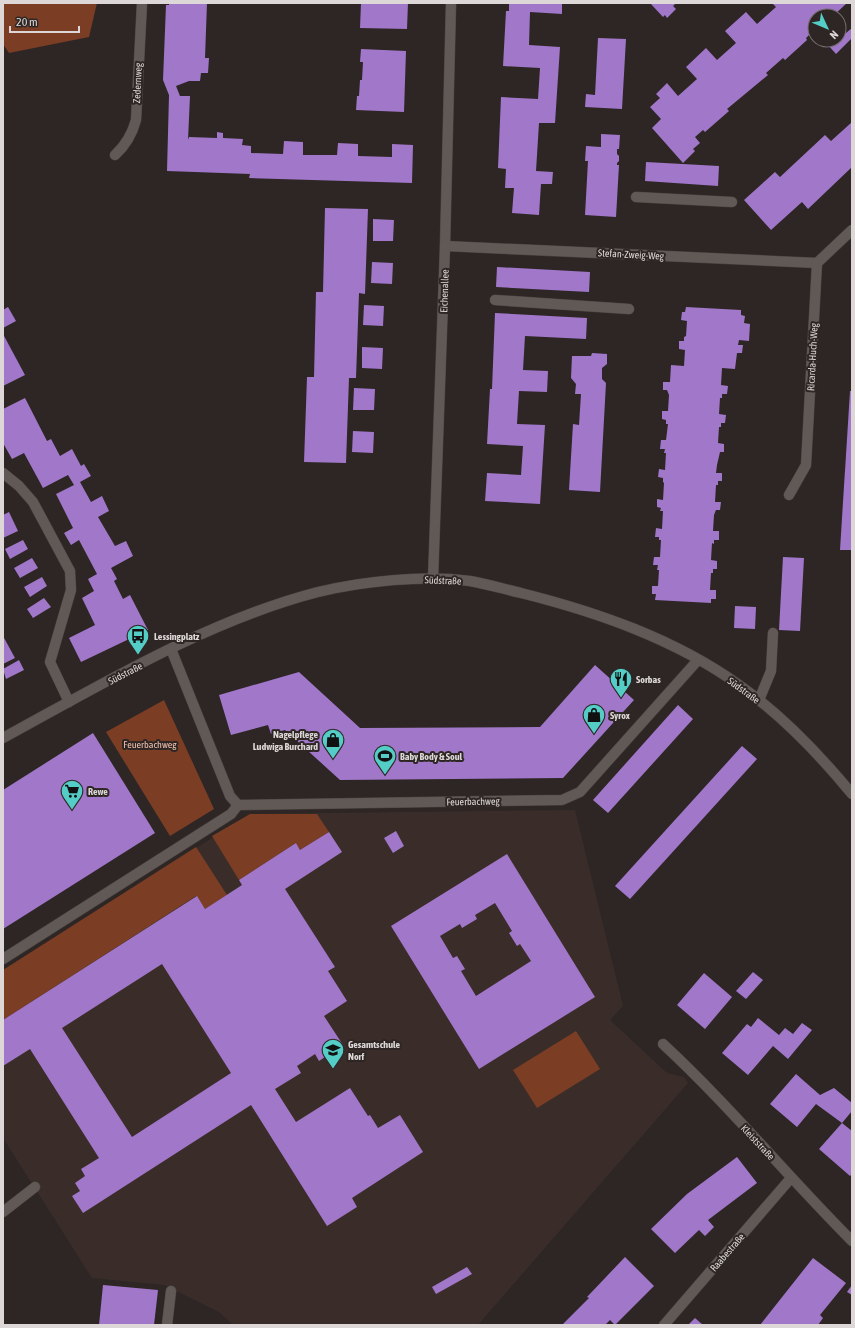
<svg xmlns="http://www.w3.org/2000/svg" width="855" height="1328" viewBox="0 0 855 1328" font-family="'Asap Condensed',sans-serif">
<style>
.built{fill:#3a2d29}
.green{fill:#7b3d24}
.building{fill:#a177c9;fill-rule:evenodd}
.lines{fill:none;stroke-linecap:round;stroke-linejoin:round}
.service-casing{stroke:#4a4342;stroke-width:11}
.pedestrian-casing{stroke:#4a4342;stroke-width:11}
.minor-casing{stroke:#4a4342;stroke-width:11}
.service{stroke:#615956;stroke-width:10}
.pedestrian{stroke:#615956;stroke-width:10}
.minor{stroke:#615956;stroke-width:10}
.labels{text-anchor:middle;stroke-width:4;stroke-linejoin:round;paint-order:stroke}
.street-label{font-size:10px;fill:#ddd8d7;stroke:#2d2624}
.poi-label{font-size:10px;font-weight:bold;fill:#ddd8d7;stroke:#2d2624;text-anchor:start}
.park-label{font-size:10px;fill:#f2c0ae;stroke:#2d2624}
</style>
<rect width="100%" height="100%" fill="#2d2624"/>
<!-- built -->
<path class="built" d="M575,810L623,1006L610,1020L667,1073L684,1077L688,1083L478,1325H233L219,1312L164,1285L92,1278L3,1138V970L250,814Z"/>
<!-- green -->
<g class="green">
<path d="M3,3H97L89,37L9,53L3,44Z"/>
<path d="M164,700L214,809L170,836L106,732Z"/>
<path d="M250,814H317L329,832L300,850L296,843L239,880L212,836Z"/>
<path d="M196,847L227,895L205,909L196,896L3,1020V970Z"/>
<path d="M576,1031L600,1069L537,1108L513,1070Z"/>
</g>
<!-- building -->
<g class="building">
<path d="M169,3H207L205,58H209L208,73H201L200,81H189L176,86L180,96H190L188,140L189,137L217,138V132L223,133V138L243,139L242,145L251,146V153L283,154L284,141L303,142V155H337L338,143L358,144V156L392,157V144L413,145L412,183L249,178L250,174L167,171L169,95L163,80L166,5H169Z"/>
<path d="M361,3H408L407,29L360,28Z"/>
<path d="M509,3H562V14L530,12L529,45L560,47L555,123H539L536,171L553,172L552,184H541L539,215L512,213L514,188H505L506,169L498,168L501,97L538,99L540,68L503,66L506,11H509Z"/>
<path d="M650,3H676L673,6L676,9L667,18L665,15L663,17Z"/>
<path d="M772,3H847L833,16H815V29L806,38L807,40L785,60L783,58L766,73L768,75L727,109L729,111L705,132L703,130L695,137L700,143L693,149L695,151L683,163L652,128L661,119L650,107L660,98L656,94L667,83L678,96L697,79L686,67L706,48L717,60L736,43L725,31L746,12L757,24L776,7Z"/>
<path d="M852,28V38L836,54L828,45L833,40H839V34L843,30L846,33Z"/>
<path d="M598,38L626,39L622,109L585,107L586,94L595,95Z"/>
<path d="M361,49L406,51L404,112L356,110L357,96H359L360,80H362L363,62H360Z"/>
<path d="M852,122V167L808,209L802,202L771,230L744,200L775,172L780,177L825,135L831,141Z"/>
<path d="M601,134L620,135L619,149H617V154L619,156V161L617,163V165H619L616,217L585,215L588,161H585L586,146L601,147Z"/>
<path d="M646,162L719,166L718,186L645,181Z"/>
<path d="M325,208L368,209L365,294L359,293L356,378H349L346,463L304,462L307,377H314L316,292H323Z"/>
<path d="M373,219L394,220L393,241H373Z"/>
<path d="M372,262L393,263L392,284L371,283Z"/>
<path d="M497,267L590,272L589,292L496,287Z"/>
<path d="M364,305L384,306L383,326L363,325Z"/>
<path d="M8,307L16,321L3,328V310Z"/>
<path d="M686,307L741,310V315L745,316L744,323L750,324L749,341L739,340L738,345H743L742,353H737L735,369L722,368L721,385L728,386L727,394H722V398H720L719,414L726,415L725,423H721V427H719L718,443L724,444V452H720L717,465L716,473H722V481H718V485H716L715,502H721L720,510H716L714,515L713,531H719V540H714V544L712,543L711,560L717,561V569H713V573H711L710,590H716V599H711V603L655,600L656,594H652V586H658L659,570H657L658,565H653L654,557H660L661,540H659V537H655L656,528L662,529L663,511H660L661,508L657,507V499L663,500L664,483L663,482V478L658,477L659,469L665,470L666,453H664L665,449H660L661,440H666L668,424H666V420L662,419V411H668L669,395L667,390H663V382H670L671,365L684,366L685,350L679,349V341H684V337L686,336L687,321L681,320L682,312H685Z"/>
<path d="M495,313L587,318L586,339L525,336L523,370L548,371L547,392L519,391L517,424L545,425L540,504L485,501L487,473L521,475L523,446L487,444L490,389H492Z"/>
<path d="M3,334L25,375L3,386Z"/>
<path d="M362,347L383,348L382,369L362,368Z"/>
<path d="M592,353L607,354V364L602,368V379L606,383L600,492L569,490L573,424L579,425L581,394H575L576,384L571,378L572,356H591Z"/>
<path d="M354,388L375,389L374,410H353Z"/>
<path d="M850,391H852V550H840Z"/>
<path d="M25,398L47,441L51,439L60,456L72,449L81,466L84,464L91,476L80,482L91,502L102,496L109,511L98,517L115,546L126,541L133,556L111,568L117,579L114,581L123,599L130,595L148,630L81,662L69,638L95,625L82,598L94,591L88,579L97,574L79,540L71,545L64,533L73,528L56,494L74,485L68,475L43,488L24,453L12,459L3,443V409Z"/>
<path d="M353,431L374,432L373,453L352,452Z"/>
<path d="M9,512L18,531L3,538V515Z"/>
<path d="M23,540L28,549L10,559L5,549Z"/>
<path d="M783,557L804,558L800,631L779,630Z"/>
<path d="M32,558L38,568L20,578L14,568Z"/>
<path d="M42,577L47,586L30,597L24,587Z"/>
<path d="M44,598L51,607L33,618L27,609Z"/>
<path d="M735,606L756,607L755,629L734,628Z"/>
<path d="M3,636L15,658L3,664Z"/>
<path d="M19,660L24,670L6,679L3,669Z"/>
<path d="M595,665L634,700L563,778L340,780L285,730L271,734L268,725L231,735L219,695L299,672L360,728L540,727Z"/>
<path d="M678,705L693,719L608,813L593,800Z"/>
<path d="M93,733L155,833L3,929V790Z"/>
<path d="M742,746L757,759L630,899L615,886Z"/>
<path d="M396,831L404,846L393,853L384,838Z"/>
<path d="M329,832L342,852L285,889L335,967L328,971L347,1001L324,1016L343,1045L319,1061L315,1054L297,1066L301,1073L275,1089L296,1122L350,1088L368,1116L370,1115L378,1128L400,1115L423,1152L352,1198L357,1207L327,1226L251,1105L83,1213L72,1196L80,1191L75,1183L85,1176L81,1169L99,1158L30,1049L3,1066V1020L197,896L205,909L242,885L239,880L296,843L300,850ZM162,964L231,1073L132,1137L62,1028Z"/>
<path d="M507,854L595,997L479,1069L391,926ZM495,903L512,931L509,933L517,946L520,944L531,961L476,996L461,971L465,969L457,956L453,958L440,936L460,924L462,928L477,919L475,915Z"/>
<path d="M753,972L763,980L746,999L736,991Z"/>
<path d="M704,973L732,997L705,1029L677,1005Z"/>
<path d="M758,1018L779,1035L785,1028L793,1034L802,1023L812,1030L788,1059L773,1046L748,1075L722,1053L747,1024L751,1027Z"/>
<path d="M796,1074L820,1095L834,1088L852,1103V1111L842,1123L816,1104L797,1127L770,1104Z"/>
<path d="M842,1123L852,1131V1174L850,1176L819,1149Z"/>
<path d="M737,1157L757,1183L708,1220L714,1227L705,1236L699,1230L675,1253L651,1229L687,1194Z"/>
<path d="M625,1257L654,1286L615,1325L610,1320L605,1325H562L589,1298L587,1297Z"/>
<path d="M813,1258L846,1283L820,1315L823,1318L818,1325H760Z"/>
<path d="M467,1267L472,1274L436,1294L432,1287Z"/>
<path d="M103,1285L158,1290L154,1325H99Z"/>
<path d="M852,1285V1295L847,1292Z"/>
<path d="M695,1318L703,1325H688Z"/>
</g>
<g class="lines">
<!-- service casing -->
<g class="service-casing">
<g id="service">
<path d="M636,197L732,202"/>
<path d="M495,300L629,309"/>
<path d="M759,700L771,671L773,633"/>
</g>
</g>
<!-- pedestrian casing -->
<g class="pedestrian-casing">
<g id="pedestrian">
<path d="M3,959L231,814L238,805"/>
<path d="M167,1325L171,1291"/>
</g>
</g>
<!-- minor casing -->
<g class="minor-casing">
<g id="minor">
<path d="M115,155C126,145 132,135 136,120L142,3"/>
<path d="M445,246L817,263"/>
<path d="M3,473L19,486L33,502L70,571L71,590L50,662L69,702"/>
<path d="M789,495L806,465L817,263L852,230"/>
<path d="M433,579L445,246L451,3"/>
<path d="M171,649L230,796L238,805L562,800L580,792L698,660"/>
<path d="M3,738C102,684 209,620 318,592C364,581 422,575 470,581C487,584 504,589 521,593C597,612 675,639 739,685C782,715 819,754 852,794"/>
<path d="M663,1044C730,1106 788,1177 852,1241"/>
<path d="M3,1212L35,1187"/>
<path d="M664,1325L791,1178"/>
</g>
</g>
<!-- service -->
<use href="#service" class="service"/>
<!-- pedestrian -->
<use href="#pedestrian" class="pedestrian"/>
<!-- minor -->
<use href="#minor" class="minor"/>
</g>
<!-- icons -->
<defs>
<g id="bus-pin" transform="scale(1.15)"><path d="M0 17L-7.5 6A9.5 9.5 0 1 1 7.5 6Z" fill="#54cdc7" stroke="#2d2624"/><path d="M-5-6H5V4H4V6H2V4H-2V6H-4V4H-5ZM-3.5-4V0h7V-4ZM-3.5 1.2v1.5H-2V1.2ZM2 1.2v1.5H3.5V1.2Z" fill="#111"/></g>
<g id="restaurant-pin" transform="scale(1.15)"><path d="M0 17L-7.5 6A9.5 9.5 0 1 1 7.5 6Z" fill="#54cdc7" stroke="#2d2624"/><path d="M-5-6h1v4h1v-4h1v4h1v-4h1v5L-1.5 .5V6h-2V.5L-5-1ZM5-6V6H3V1.5H1.5Q1.5-4 5-6Z" fill="#111"/></g>
<g id="shop-pin" transform="scale(1.15)"><path d="M0 17L-7.5 6A9.5 9.5 0 1 1 7.5 6Z" fill="#54cdc7" stroke="#2d2624"/><path d="M-5-2.5h2.3a2.7 3.5 0 0 1 5.4 0H5L5.5 6h-11ZM-1.5-2.5h3a1.5 2.3 0 0 0-3 0Z" fill="#111"/></g>
<g id="stadium-pin" transform="scale(1.15)"><path d="M0 17L-7.5 6A9.5 9.5 0 1 1 7.5 6Z" fill="#54cdc7" stroke="#2d2624"/><path d="M0-5a6.5 5 0 1 0 0 10a6.5 5 0 1 0 0-10ZM-3.5-1.8h7v3.6h-7Z" fill="#111"/></g>
<g id="supermarket-pin" transform="scale(1.15)"><path d="M0 17L-7.5 6A9.5 9.5 0 1 1 7.5 6Z" fill="#54cdc7" stroke="#2d2624"/><path d="M-6-5.5h2.5l.6 2H6L4.5 2H-2.5L-4.4-4H-6ZM-1.5 3.2a1.3 1.3 0 1 0 .1 0ZM3 3.2a1.3 1.3 0 1 0 .1 0Z" fill="#111"/></g>
<g id="school-pin" transform="scale(1.15)"><path d="M0 17L-7.5 6A9.5 9.5 0 1 1 7.5 6Z" fill="#54cdc7" stroke="#2d2624"/><path d="M0-5L7-2L0 1L-7-2ZM-4 1L0 2.5L4 1V4Q0 6-4 4Z" fill="#111"/></g>
</defs>
<g fill-rule="evenodd">
<use href="#bus-pin" x="138" y="636"/>
<use href="#restaurant-pin" x="621" y="679"/>
<use href="#shop-pin" x="594" y="715"/>
<use href="#shop-pin" x="333" y="740"/>
<use href="#stadium-pin" x="385" y="756"/>
<use href="#supermarket-pin" x="72" y="791"/>
<use href="#school-pin" x="333" y="1050"/>
</g>
<g class="labels">
<!-- street labels -->
<g class="street-label">
<text transform="translate(137 83) rotate(-87)" y="4">Zedernweg</text>
<text transform="translate(631 254) rotate(3)" y="4">Stefan-Zweig-Weg</text>
<text transform="translate(444 291) rotate(-88)" y="4">Eichenallee</text>
<text transform="translate(812 357) rotate(-87)" y="4">Ricarda-Huch-Weg</text>
<text transform="translate(443 580) rotate(2)" y="4">Südstraße</text>
<text transform="translate(125 673) rotate(-27)" y="4">Südstraße</text>
<text transform="translate(744 690) rotate(36)" y="4">Südstraße</text>
<text transform="translate(473 801) rotate(-1)" y="4">Feuerbachweg</text>
<text transform="translate(758 1142) rotate(47)" y="4">Kleiststraße</text>
<text transform="translate(727 1252) rotate(-49)" y="4">Raabestraße</text>
</g>
<!-- poi labels -->
<g class="poi-label">
<text x="154" y="640">Lessingplatz</text>
<text x="636" y="683">Sorbas</text>
<text x="610" y="719">Syrox</text>
<text x="318" y="738" text-anchor="end">Nagelpflege<tspan x="318" dy="12">Ludwiga Burchard</tspan></text>
<text x="400" y="760">Baby Body &amp; Soul</text>
<text x="88" y="795">Rewe</text>
<text x="348" y="1048">Gesamtschule<tspan x="348" dy="12">Norf</tspan></text>
</g>
<!-- park labels -->
<g class="park-label">
<text x="150" y="748">Feuerbachweg</text>
</g>
</g>
<!-- border -->
<rect width="855" height="1328" fill="none" stroke="#ddd8d7" stroke-width="8"/>
<!-- north arrow -->
<g transform="translate(827 28) rotate(134)"><circle r="19" fill="#2d2624" stroke="#736d6c"/>
<path d="M0-3L7 15L0 10L-7 15Z" fill="#54cdc7"/>
<text y="-6" font-size="11" font-weight="bold" text-anchor="middle" fill="#ddd8d7">N</text>
</g>
<!-- scale -->
<path d="M10 26v6h69v-6" fill="none" stroke="#ddd8d7" stroke-width="2"/>
<text x="16" y="26" font-size="12" fill="#ddd8d7" stroke="#2d2624" stroke-width="3" paint-order="stroke">20 m</text>
</svg>
